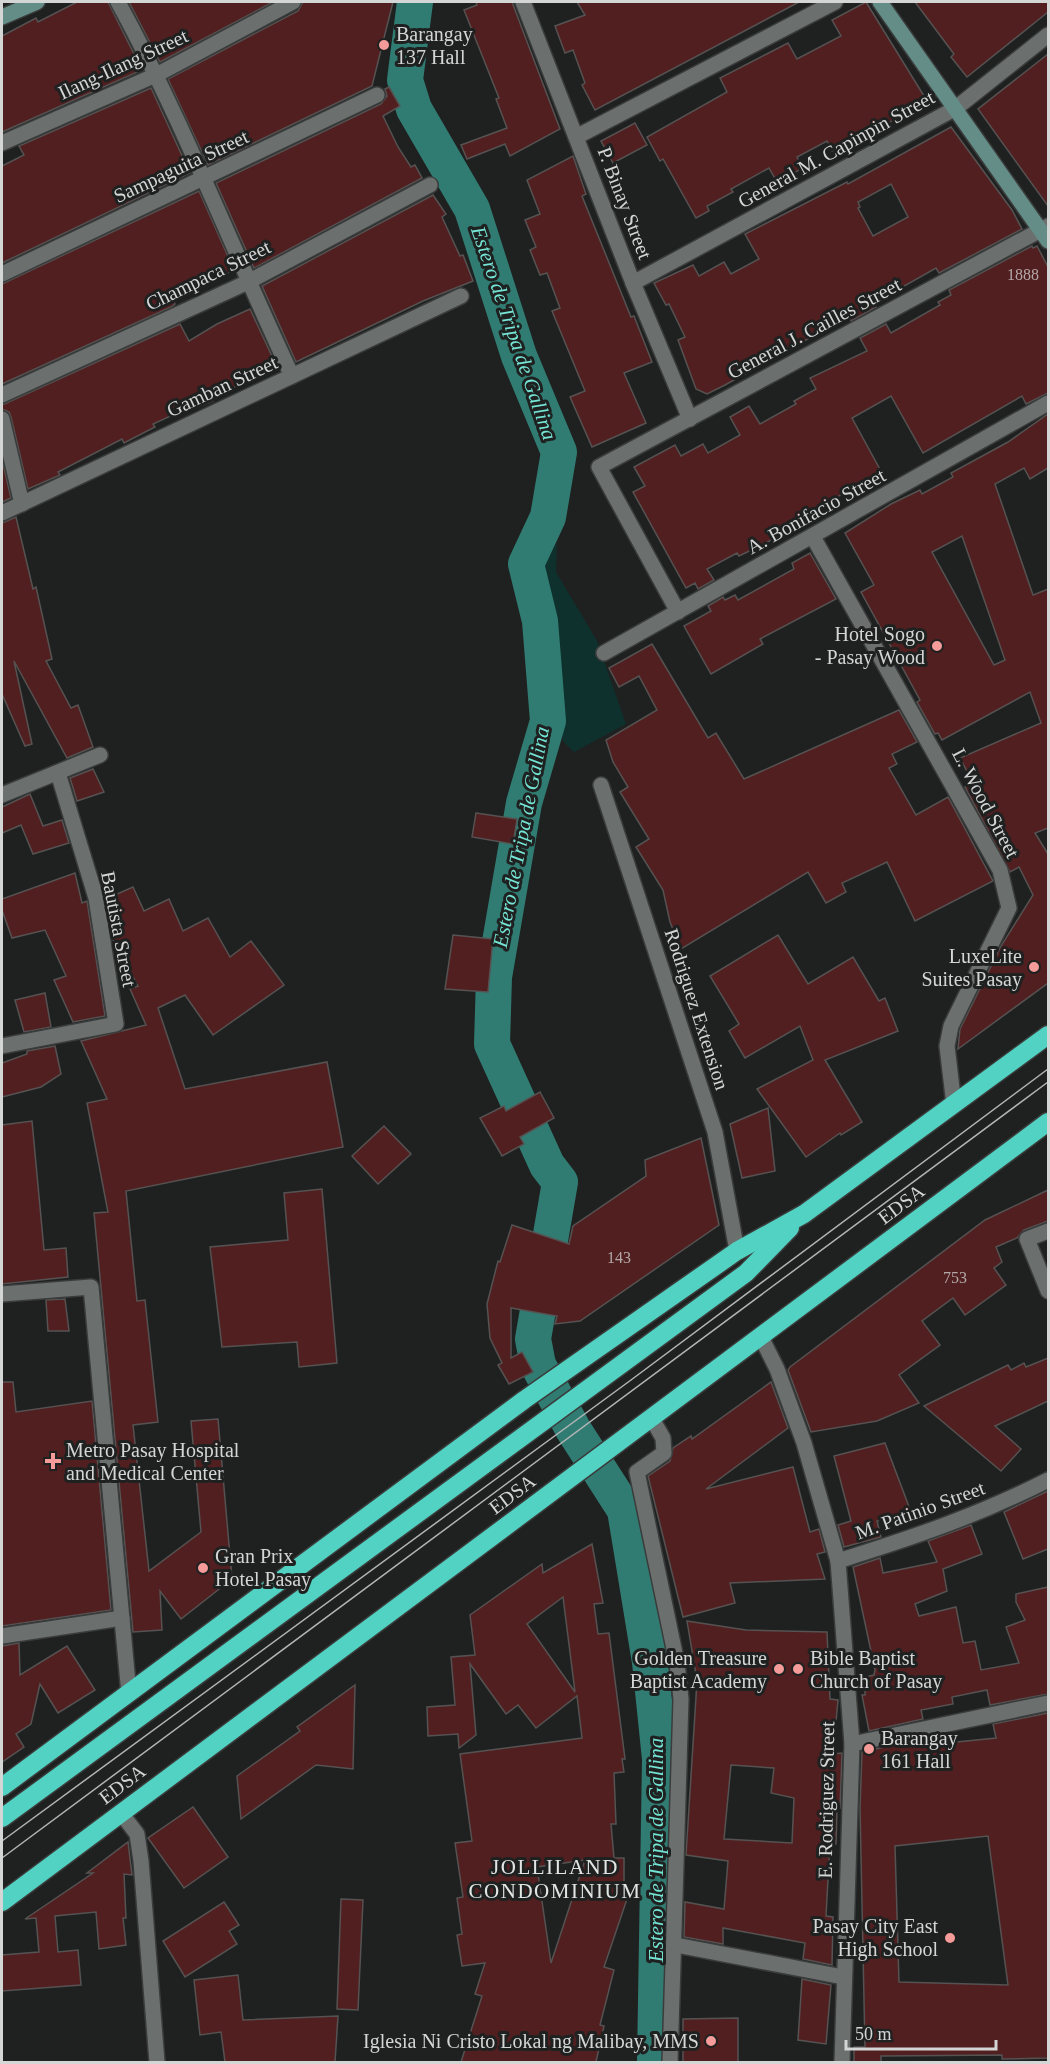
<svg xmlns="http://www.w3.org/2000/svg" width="1050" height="2064" viewBox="0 0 1050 2064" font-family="Georgia,serif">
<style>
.green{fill:#0e312d}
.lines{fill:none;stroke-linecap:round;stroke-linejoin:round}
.river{stroke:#317c72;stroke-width:36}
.building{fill:#511f20;stroke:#565252;stroke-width:1.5;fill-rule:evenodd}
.street-casing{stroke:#3a3c3c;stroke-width:18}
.secondary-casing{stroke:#3a3c3c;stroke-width:18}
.highway-casing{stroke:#3a3c3c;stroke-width:21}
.street{stroke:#6b6f6e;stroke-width:15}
.secondary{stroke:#648d87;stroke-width:15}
.highway{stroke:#52d2c2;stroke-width:18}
.tram{stroke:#b2b4b4;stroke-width:1.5}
.poi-dot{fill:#f59b9a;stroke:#1f2121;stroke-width:2}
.labels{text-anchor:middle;stroke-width:6;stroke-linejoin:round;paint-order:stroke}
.number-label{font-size:16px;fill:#b3a8a8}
.poi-label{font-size:20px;fill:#d4d6d6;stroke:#1f2121;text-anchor:start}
.street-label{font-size:20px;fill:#d4d6d6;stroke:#1f2121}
.water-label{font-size:21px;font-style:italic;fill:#74e4d4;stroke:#1f2121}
.neighbourhood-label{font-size:21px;letter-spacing:1.5px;fill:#e1e5e4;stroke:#1f2121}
</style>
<rect width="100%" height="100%" fill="#1f2121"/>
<!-- green -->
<path class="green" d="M557,543L556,572L597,641L626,724L574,752L563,741L540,571Z"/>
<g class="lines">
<!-- river -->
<path class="river" d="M415,2L405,80L414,109L472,209L519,356L559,452L548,517L526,564L540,621L548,721L524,803L494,977L492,1044L547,1165L560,1182L533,1339L538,1365L573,1429L625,1510L650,1662L660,1759L655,2062"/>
</g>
<!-- building -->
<g class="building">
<path d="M77,2H108L142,70L2,132V36L36,18L38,22Z"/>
<path d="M129,2H273L160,62Z"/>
<path d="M303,2H393L372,86L208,165L168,79L298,11Z"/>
<path d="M476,2H512L560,129L510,156L505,144L467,159L461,145L507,128L496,99L499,98L464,10L477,5Z"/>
<path d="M577,2H799L595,110L582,85L585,83L573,50L565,53L555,26L585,15Z"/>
<path d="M866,2L929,104L906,119L904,115L832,151L827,141L797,157L803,168L777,182L769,168L731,189L733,192L707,206L709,211L696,218L663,159L660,161L647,137L727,92L720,78L788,43L797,59L841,36L832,20Z"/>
<path d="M915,2H1048V12L967,77L951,57L954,54Z"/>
<path d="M1048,54V206L978,109Z"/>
<path d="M389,87L400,106L383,116L398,147L411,167L415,165L422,178L254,268L216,183L381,104L387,96L385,89Z"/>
<path d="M151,88L190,173L2,263V166L24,155L19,146Z"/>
<path d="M635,123L647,145L613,163L601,141Z"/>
<path d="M951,127L1012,210L1022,229L939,273L936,268L874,303L876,307L851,321L849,316L725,385L707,394L696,389L678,340L685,337L669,304L666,305L654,283L693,265L699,276L724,262L731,274L759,259L745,234L847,182L848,184ZM891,184L908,217L873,236L858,208L860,207L858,202Z"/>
<path d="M573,156L586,194L582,196L631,317L634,316L652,362L624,373L646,423L592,447L570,397L585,391L552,311L560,308L547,273L540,275L530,250L536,247L525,220L540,214L527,180Z"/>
<path d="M199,191L234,270L174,301L175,304L171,307L2,384V284Z"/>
<path d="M433,195L446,214L442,217L460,256L463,255L473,281L423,301L296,362L262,286Z"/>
<path d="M1032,246L1033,248L1037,246L1048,267V393L1026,404L1022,396L923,453L891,396L852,418L882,473L811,511L812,514L788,528L789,530L764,544L739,556L737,553L707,569L714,580L698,589L695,583L686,588L633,492L645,486L634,467L675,445L681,456L703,444L708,453L740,435L730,417L749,406L760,424L796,404L794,401L816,389L810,378L867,351L860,338L886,324L891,333L940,305L938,302L951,295L949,290Z"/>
<path d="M250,309L277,367L212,398L213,401L193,409L192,406L153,424L155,427L124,443L122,439L58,472L60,475L28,489L11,417L9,412L2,409V405L180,324L189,341L217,324Z"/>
<path d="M1048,414V468L1030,479L1024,468L995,484L1033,595L1048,589V828L1035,833L1048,854V983L958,1049L960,1029L1001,946L1033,895L1019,867L1010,872L965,787L973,783L960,758L1041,723L1030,692L942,740L938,733L935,734L917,702L920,700L861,592L874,585L845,533L891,504L920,490L922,494L953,477L951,473L1008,442ZM962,536L1005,660L994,665L932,552Z"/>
<path d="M2,459L11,498L2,502Z"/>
<path d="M16,517L33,589L36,587L52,659L46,661L71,708L78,705L93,747L67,758L14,661L32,744L25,746L2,694V523Z"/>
<path d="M810,553L836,599L760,639L763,644L711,674L684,626L711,611L708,606L723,597L725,600L735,595L738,600L794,569L792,563Z"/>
<path d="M652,644L708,738L716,733L744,779L899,710L917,742L892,754L897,764L889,768L916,815L948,797L993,881L915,921L887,862L842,883L846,892L826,903L808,872L681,949L670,922L663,890L636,847L649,839L620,792L628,787L613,762L606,740L657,710L639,676L619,687L609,668Z"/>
<path d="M93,769L104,792L77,801L70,778Z"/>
<path d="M30,794L43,826L62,820L69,843L33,854L21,825L2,833V807Z"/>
<path d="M476,813L517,819L513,844L472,837Z"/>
<path d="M75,873L82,903L87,901L105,1016L73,1022L54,980L66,976L45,930L12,938L2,910V899Z"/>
<path d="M133,887L144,911L169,899L183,931L208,918L230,957L251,941L284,985L213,1035L185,995L158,1008L185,1089L327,1062L343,1147L126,1191L137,1301L145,1300L158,1422L133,1425L149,1571L201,1532L191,1421L218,1419L232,1579L181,1619L160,1591L162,1630L133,1632L94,1213L108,1212L87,1103L107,1099L81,1041L146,1025L130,989L138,986L112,938L106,899Z"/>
<path d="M453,935L493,939L488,992L445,989Z"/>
<path d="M778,935L808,984L853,957L879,1001L885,998L898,1031L825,1060L862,1122L841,1135L840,1133L806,1157L757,1089L813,1060L800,1026L745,1058L729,1031L739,1024L710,976Z"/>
<path d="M45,993L51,1027L24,1032L15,1000Z"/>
<path d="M55,1046L61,1074L41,1087L2,1097V1063L27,1054V1051Z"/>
<path d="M540,1092L554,1118L520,1137L524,1144L502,1156L480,1118L504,1106L506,1111Z"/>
<path d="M768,1108L775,1171L742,1178L730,1124Z"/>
<path d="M32,1121L44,1250L66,1248L68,1277L2,1284V1125Z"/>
<path d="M384,1126L411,1154L378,1184L352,1156Z"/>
<path d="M701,1138L719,1225L580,1321L555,1324L557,1316L511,1308V1358L522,1352L533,1372L509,1384L498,1365L502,1363L490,1338L487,1304L498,1261L500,1262L512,1225L569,1244L573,1226L646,1176L645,1160Z"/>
<path d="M322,1189L337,1363L299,1367L297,1342L222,1347L210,1247L288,1240L284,1193Z"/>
<path d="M1048,1190V1221L1024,1230L1017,1238L996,1247L1002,1262L994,1268L1006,1285L965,1315L953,1298L922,1321L940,1345L899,1375L919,1403L877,1421L811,1432L788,1370L790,1367L985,1220Z"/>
<path d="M65,1299L69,1331H48L46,1300Z"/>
<path d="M1048,1358V1401L995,1426L1021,1449L1001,1471L924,1406L1008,1365L1011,1370L1024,1363L1026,1367Z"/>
<path d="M2,1382H13L16,1412L92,1401L111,1610L2,1626Z"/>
<path d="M771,1382L788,1428L706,1489L793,1467L810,1532L819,1529L825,1552L817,1554L825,1579L730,1583L735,1603L683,1617L648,1476L670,1461L673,1448L691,1436L692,1439Z"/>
<path d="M885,1443L911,1512L877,1521L881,1537L844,1547L838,1525L851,1521L834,1456Z"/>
<path d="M1048,1491V1549L1023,1559L1004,1512Z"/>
<path d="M971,1525L982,1554L943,1569L947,1591L915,1604L919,1616L956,1607L963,1643L975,1641L981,1670L1019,1663L1006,1627L1025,1620L1016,1602V1594L1048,1587V1694L990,1705L987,1690L952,1697L953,1704L921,1710L923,1719L869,1731L862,1695H865V1677L874,1675L875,1670L853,1567L880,1558L883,1573L937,1562L928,1541Z"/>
<path d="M592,1544L603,1603L594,1604L598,1634L609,1633L625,1759H622L624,1772L614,1773L616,1824H611L614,1858H624V1898L627,1899L604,1967L614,1970L600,2025L604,2026L596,2062H461L482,1996L475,1994L485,1963L462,1966L457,1935L462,1934L457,1898L463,1897L455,1843L472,1841L460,1754L582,1738L577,1696L536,1728L518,1705L506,1714L470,1664L476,1735L459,1748L458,1734L428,1736L427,1707L455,1705L451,1657L475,1655L470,1615L542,1564L543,1573ZM563,1597L575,1692L527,1624ZM585,1860L551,1963L537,1867Z"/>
<path d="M687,1621L746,1630L827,1632L830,1699L838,1700L833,1754L842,1753L840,1808H837L836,1844H830L826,1916L833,1917L832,1965L803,1959L805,1943L723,1928V1944L684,1937L685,1902L724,1909L728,1861L686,1855L697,1681ZM731,1765L774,1768L771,1793L794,1798L792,1843L724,1839Z"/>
<path d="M19,1643L20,1675L67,1646L95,1690L58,1713L40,1684L31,1724L16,1734L24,1747L2,1762V1646Z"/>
<path d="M355,1685L353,1769L316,1765L241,1819L237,1776L300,1731L297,1727Z"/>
<path d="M1048,1713V2058L1002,2059V2055L881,2056V2062H854V2047H865L860,1808L862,1752L926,1738L927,1745L996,1738L993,1724ZM988,1836L1008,1985L899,1982L895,1846Z"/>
<path d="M193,1807L228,1857L184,1888L148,1838Z"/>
<path d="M128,1842L132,1875L124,1874L126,1918H123L126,1945L99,1949L96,1912L55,1916L58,1952L78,1950L81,1985L2,1991V1955L39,1952L36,1918L25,1919L93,1873H87Z"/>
<path d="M341,1899L363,1900L358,2010L337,2009Z"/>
<path d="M224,1902L239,1925L229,1931L237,1944L185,1977L163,1941Z"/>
<path d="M238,1975L243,2020L338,2016L335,2062H225L221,2032L200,2035L194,1980Z"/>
<path d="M802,1979L831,1985L826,2044L798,2040Z"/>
<path d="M738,2018V2062H683V2019Z"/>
</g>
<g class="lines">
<!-- street casing -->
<g class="street-casing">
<g id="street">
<path d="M118,2C184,123 233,251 292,376"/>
<path d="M523,2L633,283L690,419"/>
<path d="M576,137L835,2"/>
<path d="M2,143L158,74L293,2"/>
<path d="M2,274L377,95"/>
<path d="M633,283L956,108L1048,35"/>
<path d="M2,395L248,282L430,185"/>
<path d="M2,419L22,504"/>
<path d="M2,513L461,296"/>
<path d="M813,537L1000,870L1009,908L951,1026L947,1046L954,1105"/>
<path d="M678,612L599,467L1048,226"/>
<path d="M604,653L1048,403"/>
<path d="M601,785L715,1132L737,1251"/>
<path d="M2,795L100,755"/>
<path d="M2,1046L116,1024L96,898L58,773"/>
<path d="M1048,1231L1027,1239L1048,1291"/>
<path d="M2,1294L91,1287L129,1694"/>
<path d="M761,1337L777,1369L804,1443L838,1561L852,1744L842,2062"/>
<path d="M652,1419L663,1438L664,1453L637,1472L677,1663L681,1699L670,2062"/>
<path d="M838,1561C914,1537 977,1516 1048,1480"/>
<path d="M2,1636L122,1618"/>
<path d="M852,1744L1048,1703"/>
<path d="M121,1813L137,1834L141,1861L157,2062"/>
<path d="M676,1945L843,1977"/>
</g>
</g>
<!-- secondary casing -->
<g class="secondary-casing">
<g id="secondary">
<path d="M880,2L1048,241"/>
<path d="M2,17L37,2"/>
</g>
</g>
<!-- highway casing -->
<g class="highway-casing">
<g id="highway">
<path d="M2,1787L524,1400L737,1251L804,1214L1048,1035"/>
<path d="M2,1818L746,1273L790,1228"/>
<path d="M2,1902L1048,1122"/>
</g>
</g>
<!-- street -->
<use href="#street" class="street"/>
<!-- secondary -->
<use href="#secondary" class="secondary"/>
<!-- highway -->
<use href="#highway" class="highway"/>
<!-- tram -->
<g class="tram">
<path d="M2,1841L631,1380L1048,1069"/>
<path d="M2,1858L1048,1082"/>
</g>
</g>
<!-- markers -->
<g class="poi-dot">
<circle cx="384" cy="45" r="6"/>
<circle cx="937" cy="646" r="6"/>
<circle cx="1034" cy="967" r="6"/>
<path d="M50 1452h6v6h6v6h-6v6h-6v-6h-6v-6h6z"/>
<circle cx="203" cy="1568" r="6"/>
<circle cx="779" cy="1669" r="6"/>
<circle cx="798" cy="1669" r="6"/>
<circle cx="869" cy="1749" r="6"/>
<circle cx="950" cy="1938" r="6"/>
<circle cx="711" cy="2041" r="6"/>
</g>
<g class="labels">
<!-- number labels -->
<g class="number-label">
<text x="1023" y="280">1888</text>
<text x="619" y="1263">143</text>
<text x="955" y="1283">753</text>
</g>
<!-- poi labels -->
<g class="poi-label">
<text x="396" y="41">Barangay<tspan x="396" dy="23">137 Hall</tspan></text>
<text x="925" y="641" text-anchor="end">Hotel Sogo<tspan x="925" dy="23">- Pasay Wood</tspan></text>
<text x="1022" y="963" text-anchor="end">LuxeLite<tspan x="1022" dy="23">Suites Pasay</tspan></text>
<text x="66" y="1457">Metro Pasay Hospital<tspan x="66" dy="23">and Medical Center</tspan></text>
<text x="215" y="1563">Gran Prix<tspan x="215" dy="23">Hotel Pasay</tspan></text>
<text x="767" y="1665" text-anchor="end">Golden Treasure<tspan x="767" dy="23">Baptist Academy</tspan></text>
<text x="810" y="1665">Bible Baptist<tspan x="810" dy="23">Church of Pasay</tspan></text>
<text x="881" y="1745">Barangay<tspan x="881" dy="23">161 Hall</tspan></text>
<text x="938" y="1933" text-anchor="end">Pasay City East<tspan x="938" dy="23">High School</tspan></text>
<text x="699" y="2048" text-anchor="end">Iglesia Ni Cristo Lokal ng Malibay, MMS</text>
</g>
<!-- street labels -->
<g class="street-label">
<text transform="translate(123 64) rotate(-25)" y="7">Ilang-Ilang Street</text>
<text transform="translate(836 149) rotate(-29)" y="7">General M. Capinpin Street</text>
<text transform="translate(181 166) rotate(-25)" y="7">Sampaguita Street</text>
<text transform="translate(625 203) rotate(69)" y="7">P. Binay Street</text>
<text transform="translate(208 275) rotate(-26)" y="7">Champaca Street</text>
<text transform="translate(814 328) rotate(-28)" y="7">General J. Cailles Street</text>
<text transform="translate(222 386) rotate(-25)" y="7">Gamban Street</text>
<text transform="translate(816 511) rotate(-29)" y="7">A. Bonifacio Street</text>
<text transform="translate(986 803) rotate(62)" y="7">L. Wood Street</text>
<text transform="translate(119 929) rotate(79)" y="7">Bautista Street</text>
<text transform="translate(697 1009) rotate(72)" y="7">Rodriguez Extension</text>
<text transform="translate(901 1204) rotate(-37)" y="7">EDSA</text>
<text transform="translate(512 1494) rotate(-37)" y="7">EDSA</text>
<text transform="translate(920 1510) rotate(-20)" y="7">M. Patinio Street</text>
<text transform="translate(122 1784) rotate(-37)" y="7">EDSA</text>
<text transform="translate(826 1800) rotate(-89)" y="7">E. Rodriguez Street</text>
</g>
<!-- water labels -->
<g class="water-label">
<text transform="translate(514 333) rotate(71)" y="7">Estero de Tripa de Gallina</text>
<text transform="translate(521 837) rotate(-79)" y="7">Estero de Tripa de Gallina</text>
<text transform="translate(656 1850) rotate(-90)" y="7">Estero de Tripa de Gallina</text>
</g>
<!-- neighbourhood labels -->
<g class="neighbourhood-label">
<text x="555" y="1874">JOLLILAND<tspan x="555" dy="24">CONDOMINIUM</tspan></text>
</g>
</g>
<!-- border -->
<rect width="1050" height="2064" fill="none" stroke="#d4d6d6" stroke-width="6"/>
<!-- scale -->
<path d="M846 2040v9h150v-9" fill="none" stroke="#d4d6d6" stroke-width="3"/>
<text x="855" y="2040" font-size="18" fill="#d4d6d6" stroke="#1f2121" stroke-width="4.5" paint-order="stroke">50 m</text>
</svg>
